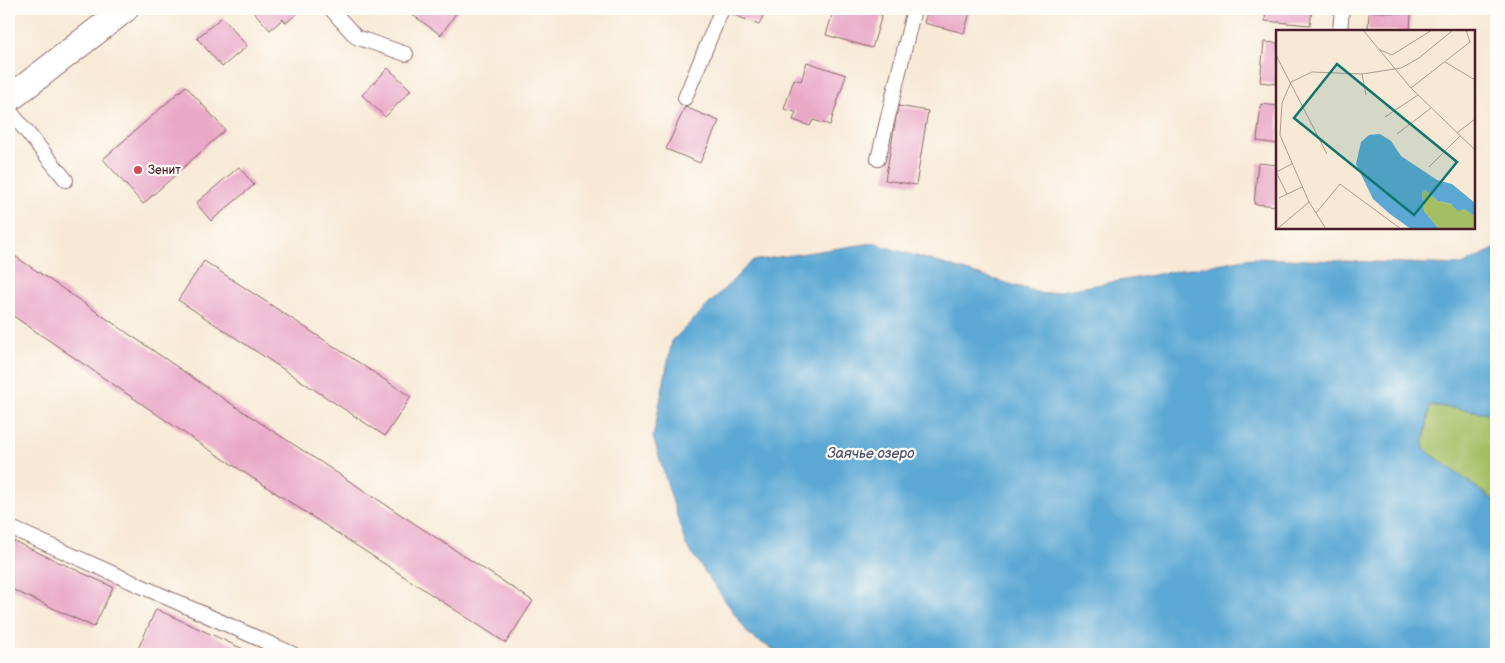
<svg xmlns="http://www.w3.org/2000/svg" width="1505" height="663" viewBox="0 0 1505 663" font-family="'Balsamiq Sans',sans-serif">
<style>
.green{fill:#a5be63;stroke:#786e47}
.water{fill:#5ba8d4;stroke:#526480}
.building{fill:#e9a8c6}
.lines{fill:none;stroke-linecap:round;stroke-linejoin:round}
.service-casing{stroke:#876667;stroke-width:16}
.minor-casing{stroke:#876667;stroke-width:28}
.service{stroke:#fff;stroke-width:14}
.minor{stroke:#fff;stroke-width:26}
.poi-dot{fill:#d1495b;stroke:#fdfcf7;stroke-width:2}
.labels{text-anchor:middle;stroke-width:4.5;stroke-linejoin:round;paint-order:stroke}
.poi-label{font-size:12px;fill:#4a1f2b;stroke:#fdfcf7;text-anchor:start}
.water-label{font-size:14px;font-style:italic;fill:#51566f;stroke:#fdfcf7}
.inset-road{fill:none;stroke:#b29892;stroke-width:1}
.view{fill:#0f766e;fill-opacity:0.15;stroke:#0f766e;stroke-width:2.5}
.inset-edge{fill:none;stroke:#4a1f2b;stroke-width:2.5}
</style>
<rect width="100%" height="100%" fill="#fdfcf7"/>
<filter id="ink" filterUnits="userSpaceOnUse"><feTurbulence type="fractalNoise" baseFrequency=".02" numOctaves="2"/><feDisplacementMap in="SourceGraphic" scale="10" xChannelSelector="R" yChannelSelector="G"/><feConvolveMatrix kernelMatrix="1 2 1 2 8 2 1 2 1" color-interpolation-filters="sRGB"/></filter>
<filter id="wash" filterUnits="userSpaceOnUse"><feTurbulence type="fractalNoise" baseFrequency=".0096" numOctaves="4" result="noise"/><feDisplacementMap in="SourceGraphic" scale="20" xChannelSelector="R" yChannelSelector="G"/><feGaussianBlur stdDeviation="1.12" result="paint"/><feColorMatrix in="noise" values="0 0 0 0 0 0 0 0 0 0 0 0 0 0 0 0 0 1.4 0 .05"/><feComposite in="paint" operator="in"/></filter>
<g filter="url(#wash)">
<rect width="100%" height="100%" fill="#f8e9d6"/>
<!-- green -->
<path class="green" d="M1430,405L1496,414V502L1423,449Z"/>
<!-- water -->
<path class="water" d="M873,243L1043,294L1252,258L1462,265L1496,248V414L1430,405L1423,448L1496,502V654H781L750,636L686,545L653,437L672,341L752,261Z"/>
<g id="blocks">
<!-- building -->
<g class="building">
<path d="M251,9H297L300,11L286,23L283,19L270,30Z"/>
<path d="M414,9H459L441,35L411,14Z"/>
<path d="M728,9H766L759,25L727,12Z"/>
<path d="M834,9H860L882,15L872,48L826,35Z"/>
<path d="M928,9H971L964,33L924,23Z"/>
<path d="M1266,9H1312L1310,25L1265,21Z"/>
<path d="M1369,11L1411,14L1410,31H1368Z"/>
<path d="M222,17L247,46L222,67L197,38Z"/>
<path d="M1264,42L1278,43V84L1260,82Z"/>
<path d="M807,62L846,75L830,125L813,120L810,126L793,120L796,112L784,109L794,79L801,81Z"/>
<path d="M388,68L411,90L385,117L362,95Z"/>
<path d="M186,86L225,130L143,204L103,159Z"/>
<path d="M1261,104L1278,106V144L1257,141Z"/>
<path d="M898,106L928,111L916,185L885,180Z"/>
<path d="M685,107L719,121L700,163L666,149Z"/>
<path d="M1258,163L1278,165V206L1254,204Z"/>
<path d="M239,167L254,185L211,221L196,203Z"/>
<path d="M9,252L224,399L533,601L506,643L196,441L9,313Z"/>
<path d="M204,261L411,397L385,436L178,300Z"/>
<path d="M9,539L113,587L94,627L9,588Z"/>
<path d="M156,609L254,654H149L138,649Z"/>
</g>
</g>
</g>
<g filter="url(#ink)">
<use href="#blocks" fill-opacity="0" stroke="#876667" stroke-width="1"/>
<g class="lines">
<!-- service casing -->
<g class="service-casing">
<g id="service">
<path d="M331,9L356,37L406,54"/>
<path d="M1340,31L1342,9"/>
<path d="M685,98L722,9"/>
<path d="M9,110L66,180"/>
<path d="M878,159L914,9"/>
<path d="M9,527L293,654"/>
</g>
</g>
<!-- minor casing -->
<g class="minor-casing">
<path id="minor" d="M9,99L125,9"/>
</g>
<!-- service -->
<use href="#service" class="service"/>
<!-- minor -->
<use href="#minor" class="minor"/>
</g>
</g>
<!-- markers -->
<circle class="poi-dot" cx="138" cy="170" r="5"/>
<g class="labels">
<!-- poi labels -->
<g class="poi-label">
<text x="148" y="174">Зенит</text>
</g>
<!-- water labels -->
<g class="water-label">
<text x="871" y="458">Заячье озеро</text>
</g>
</g>
<!-- overview -->
<g transform="translate(1276 30)">
<rect width="199" height="199" fill="#f8e9d6"/>
<path d="M149,160L162,171L189,178L199,187V199H163L148,181L146,163Z" fill="#a5be63"/>
<path d="M104,104L115,111L125,126L161,150L176,154L199,173V187L189,179L182,181L175,174L162,171L149,160L146,163L148,181L163,199H135L114,184L97,169L80,134L85,112L93,105Z" fill="#5ba8d4"/>
<path class="inset-road" d="M87,0L135,58L199,120M104,20L116,25L156,0M0,25L51,124M169,32L199,50M86,44L90,65M135,58L194,12L190,0M109,87L142,65M181,103L199,89M121,104L155,78M153,137L184,106M11,164L0,142L16,134M3,168L26,157M40,183L64,154L125,199M1,199L33,172M50,199L33,172L4,105L6,73L15,52L36,42L86,44L125,38L143,28L177,0"/>
<path class="view" d="M61,34L181,132L138,185L18,88Z"/>
<rect width="199" height="199" class="inset-edge"/>
</g>
<!-- margin -->
<rect width="1505" height="663" fill="none" stroke="#fdfcf7" stroke-width="30"/>
</svg>
